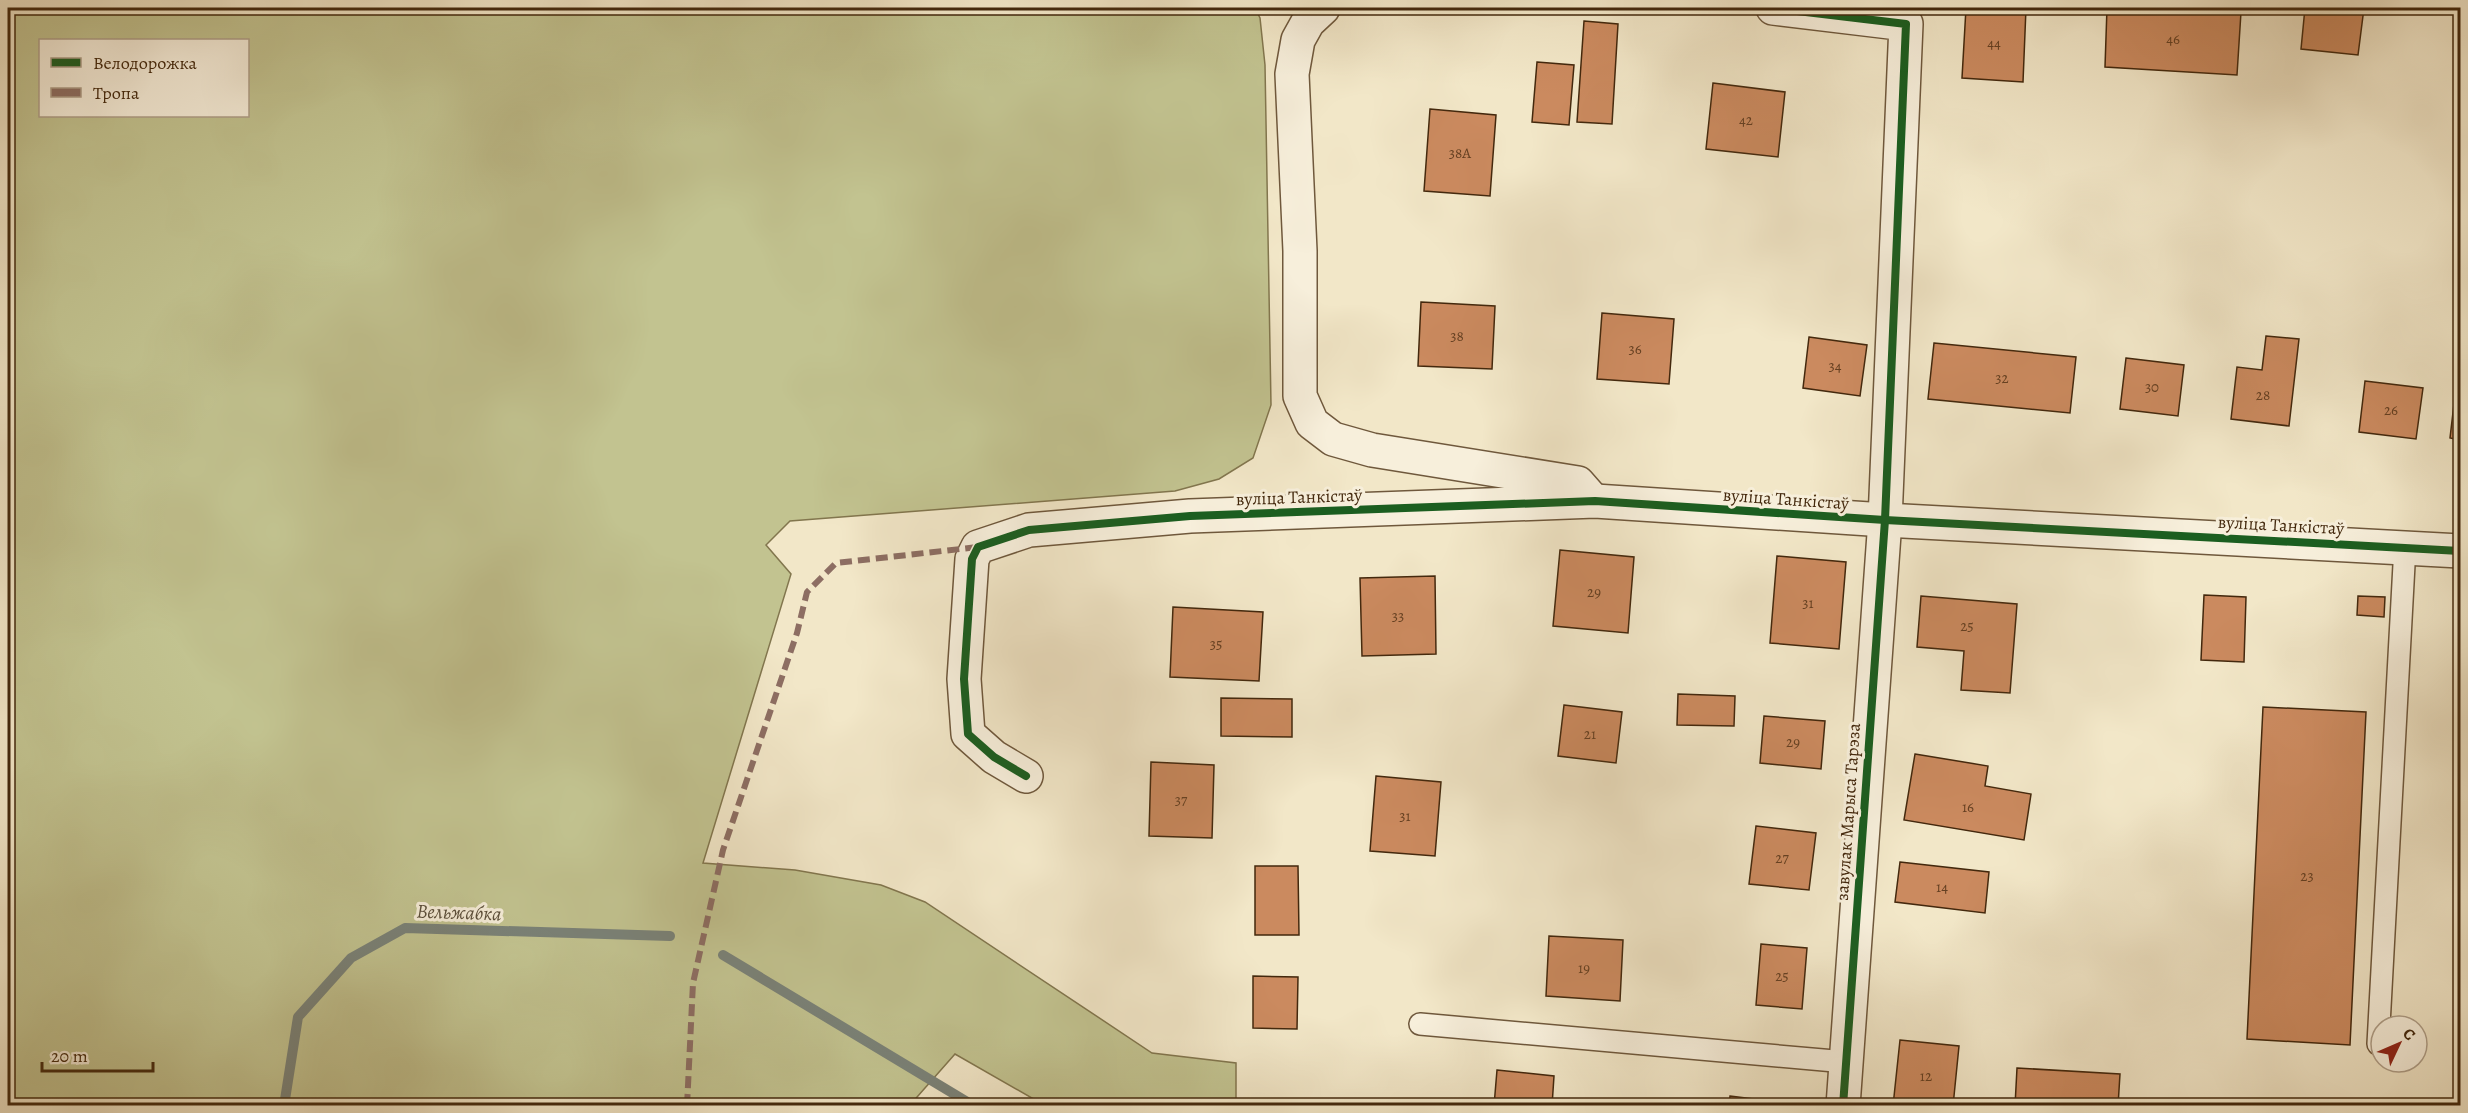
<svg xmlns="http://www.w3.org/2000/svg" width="2468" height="1113" viewBox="0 0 2468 1113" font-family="Alegreya,serif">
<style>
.green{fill:#c2c390;stroke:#82764e;stroke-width:1.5;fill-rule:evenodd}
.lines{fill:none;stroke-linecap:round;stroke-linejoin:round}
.stream{stroke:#7a8278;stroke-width:10}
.building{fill:#cb8a5f;stroke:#43280d;stroke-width:1.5}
.lane-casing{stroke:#6f583c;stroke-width:24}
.street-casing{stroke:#6f583c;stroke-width:36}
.lane{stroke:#f7efdb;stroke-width:21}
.street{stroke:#f7efdb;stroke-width:33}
.quiet{stroke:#8d6e63;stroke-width:6;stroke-dasharray:12 6;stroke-linecap:butt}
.cycleway-casing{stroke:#f7efdb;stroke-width:11}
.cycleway{stroke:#1b5e20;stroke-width:8}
.labels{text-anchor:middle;stroke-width:6;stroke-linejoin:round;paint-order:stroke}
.number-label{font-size:15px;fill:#654022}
.street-label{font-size:18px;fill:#43280d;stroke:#f7efdb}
.water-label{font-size:20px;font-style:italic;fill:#5a4e3a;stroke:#f7efdb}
</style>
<rect width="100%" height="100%" fill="#f2e7c8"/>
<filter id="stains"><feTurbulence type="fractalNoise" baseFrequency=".00333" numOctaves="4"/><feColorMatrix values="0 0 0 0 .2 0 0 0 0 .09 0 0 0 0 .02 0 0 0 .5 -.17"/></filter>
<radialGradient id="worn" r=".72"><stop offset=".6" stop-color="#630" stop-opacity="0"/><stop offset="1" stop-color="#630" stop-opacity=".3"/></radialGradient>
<!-- green -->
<path class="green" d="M8,8H1255L1260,18L1265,65L1271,405L1253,458L1219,479L1175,491L790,521L766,545L791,574L703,863L795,870L881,885L925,902L1152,1053L1236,1063V1105H1044L955,1054L910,1105H8ZM40,40H248V116H40Z"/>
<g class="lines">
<!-- stream -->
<g class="stream">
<path d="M723,955L974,1106"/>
<path d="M284,1106L298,1017L351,958L405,928L670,936"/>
</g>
</g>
<!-- building -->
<g class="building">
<path d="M1966,8H2026L2023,82L1962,78Z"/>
<path d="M2107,8L2241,12L2237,75L2105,67Z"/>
<path d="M2305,8H2364L2358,55L2301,49Z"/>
<path d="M1584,21L1618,24L1612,124L1577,122Z"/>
<path d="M2457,35H2460V84L2454,83Z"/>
<path d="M1537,62L1574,65L1569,125L1532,122Z"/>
<path d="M1713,83L1785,92L1778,157L1706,149Z"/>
<path d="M1430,109L1496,115L1490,196L1424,191Z"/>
<path d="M1421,302L1495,306L1492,369L1418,366Z"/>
<path d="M1602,313L1674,319L1669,384L1597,379Z"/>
<path d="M2266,336L2299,339L2289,426L2231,419L2237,367L2262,370Z"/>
<path d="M1809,337L1867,345L1860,396L1803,388Z"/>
<path d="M1934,343L2076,357L2070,413L1928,399Z"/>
<path d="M2126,358L2184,365L2178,416L2120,409Z"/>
<path d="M2365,381L2423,388L2416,439L2359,432Z"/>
<path d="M2456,387L2460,388V440L2450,438Z"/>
<path d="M1560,550L1634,557L1628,633L1553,626Z"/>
<path d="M1777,556L1846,562L1839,649L1770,643Z"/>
<path d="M1435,576L1436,654L1362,656L1360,578Z"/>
<path d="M2204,595L2246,597L2244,662L2201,660Z"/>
<path d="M1921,596L2017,604L2010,693L1961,690L1964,651L1917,647Z"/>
<path d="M2358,596L2385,597L2384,617L2357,615Z"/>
<path d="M1173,607L1263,612L1259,681L1170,677Z"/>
<path d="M1678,694L1735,696L1734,726L1677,725Z"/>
<path d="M1221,698L1292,699V737L1221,736Z"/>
<path d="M1564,705L1622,712L1616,763L1558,756Z"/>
<path d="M2263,707L2366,712L2350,1045L2247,1039Z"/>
<path d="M1764,716L1825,721L1821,769L1760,763Z"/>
<path d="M1915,754L1988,766L1985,786L2031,794L2024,840L1904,820Z"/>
<path d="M1151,762L1214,765L1212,838L1149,836Z"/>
<path d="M1376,776L1441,782L1435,856L1370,851Z"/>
<path d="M1756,826L1816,833L1809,890L1749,884Z"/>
<path d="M1900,862L1989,872L1985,913L1895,902Z"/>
<path d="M1255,866H1298L1299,935H1255Z"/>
<path d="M1549,936L1623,940L1620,1001L1546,996Z"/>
<path d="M1761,944L1807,948L1802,1009L1756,1005Z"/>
<path d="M1253,976L1298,977L1297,1029L1253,1028Z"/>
<path d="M1900,1040L1959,1046L1953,1106H1893Z"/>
<path d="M2017,1068L2120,1074L2118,1106H2015Z"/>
<path d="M1497,1070L1554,1076L1552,1106H1494Z"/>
<path d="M1730,1096L1803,1105V1106H1729Z"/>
</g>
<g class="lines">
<!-- lane casing -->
<g class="lane-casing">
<g id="lane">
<path d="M1420,1024L1846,1062"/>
<path d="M2378,1044L2405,546"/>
</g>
</g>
<!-- street casing -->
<g class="street-casing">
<g id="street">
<path d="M1323,8L1308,22L1298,40L1292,74L1300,251V396L1312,423L1333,439L1372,450L1578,483L1592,499"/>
<path d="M1773,8L1906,24L1885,520L1843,1106"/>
<path d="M1026,776L994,757L968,734L964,679L972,559L978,547L1029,530L1190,516L1595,501L1885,520L2460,551"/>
</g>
</g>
<!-- lane -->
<use href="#lane" class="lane"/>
<!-- street -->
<use href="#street" class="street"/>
<!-- quiet -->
<path class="quiet" d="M687,1106L693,983L723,850L797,633L807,592L836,563L978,547"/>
<!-- cycleway casing -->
<g class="cycleway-casing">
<g id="cycleway">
<path d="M1773,8L1906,24L1885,520L1843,1106"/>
<path d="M1026,776L994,757L968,734L964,679L972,559L978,547L1029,530L1190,516L1595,501L1885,520L2460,551"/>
</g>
</g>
<!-- cycleway -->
<use href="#cycleway" class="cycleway"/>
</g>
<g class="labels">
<!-- number labels -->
<g class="number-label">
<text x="2173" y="44">46</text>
<text x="1994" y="48">44</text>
<text x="1746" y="125">42</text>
<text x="1460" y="158">38А</text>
<text x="1457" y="341">38</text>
<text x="1635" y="354">36</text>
<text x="1835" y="371">34</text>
<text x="2002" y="383">32</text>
<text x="2152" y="392">30</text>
<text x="2263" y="400">28</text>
<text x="2391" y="415">26</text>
<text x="1594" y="597">29</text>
<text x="1808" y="608">31</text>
<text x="1398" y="621">33</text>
<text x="1967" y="631">25</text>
<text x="1216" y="649">35</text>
<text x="1590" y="739">21</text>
<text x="1793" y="747">29</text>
<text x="1181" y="805">37</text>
<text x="1968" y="812">16</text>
<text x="1405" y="821">31</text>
<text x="1782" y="863">27</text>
<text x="2307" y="881">23</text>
<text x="1942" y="892">14</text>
<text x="1584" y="973">19</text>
<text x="1782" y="981">25</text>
<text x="1926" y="1081">12</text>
</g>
<!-- street labels -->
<g class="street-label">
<text transform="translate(1299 497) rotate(-2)" y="6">вуліца Танкістаў</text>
<text transform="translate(1786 499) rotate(4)" y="6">вуліца Танкістаў</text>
<text transform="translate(2281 525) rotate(3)" y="6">вуліца Танкістаў</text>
<text transform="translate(1848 812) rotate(-86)" y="6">завулак Марыса Тарэза</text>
</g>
<!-- water labels -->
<g class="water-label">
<text transform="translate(459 912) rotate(2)" y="7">Вельжабка</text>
</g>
</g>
<!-- margin -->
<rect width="2468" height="1113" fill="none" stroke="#f2e7c8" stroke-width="30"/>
<rect x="9" y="9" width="2450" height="1095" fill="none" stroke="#43280d" stroke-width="3"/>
<rect x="15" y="15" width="2438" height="1083" fill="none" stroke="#43280d" stroke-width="1.5"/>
<!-- legend -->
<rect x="39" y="39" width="210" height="78" fill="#f7efdb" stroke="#af9f89" stroke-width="1.5"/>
<rect x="51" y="58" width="30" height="9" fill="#1b5e20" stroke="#af9f89" stroke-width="1.5"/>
<text x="93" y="69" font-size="18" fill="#43280d">Велодорожка</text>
<rect x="51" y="88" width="30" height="9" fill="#8d6e63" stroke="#af9f89" stroke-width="1.5"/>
<text x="93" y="99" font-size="18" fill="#43280d">Тропа</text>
<!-- north arrow -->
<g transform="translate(2399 1044) rotate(46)"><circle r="28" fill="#f7efdb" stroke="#af9f89" stroke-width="1.5"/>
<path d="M0-4.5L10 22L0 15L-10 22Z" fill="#8f2418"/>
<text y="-9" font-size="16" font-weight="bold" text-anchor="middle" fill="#43280d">С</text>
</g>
<!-- scale -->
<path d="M42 1062v9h111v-9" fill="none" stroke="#43280d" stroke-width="3"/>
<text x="51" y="1062" font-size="18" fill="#43280d" stroke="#f7efdb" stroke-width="4.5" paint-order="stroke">20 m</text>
<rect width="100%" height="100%" filter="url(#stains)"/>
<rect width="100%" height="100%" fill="url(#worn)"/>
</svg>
